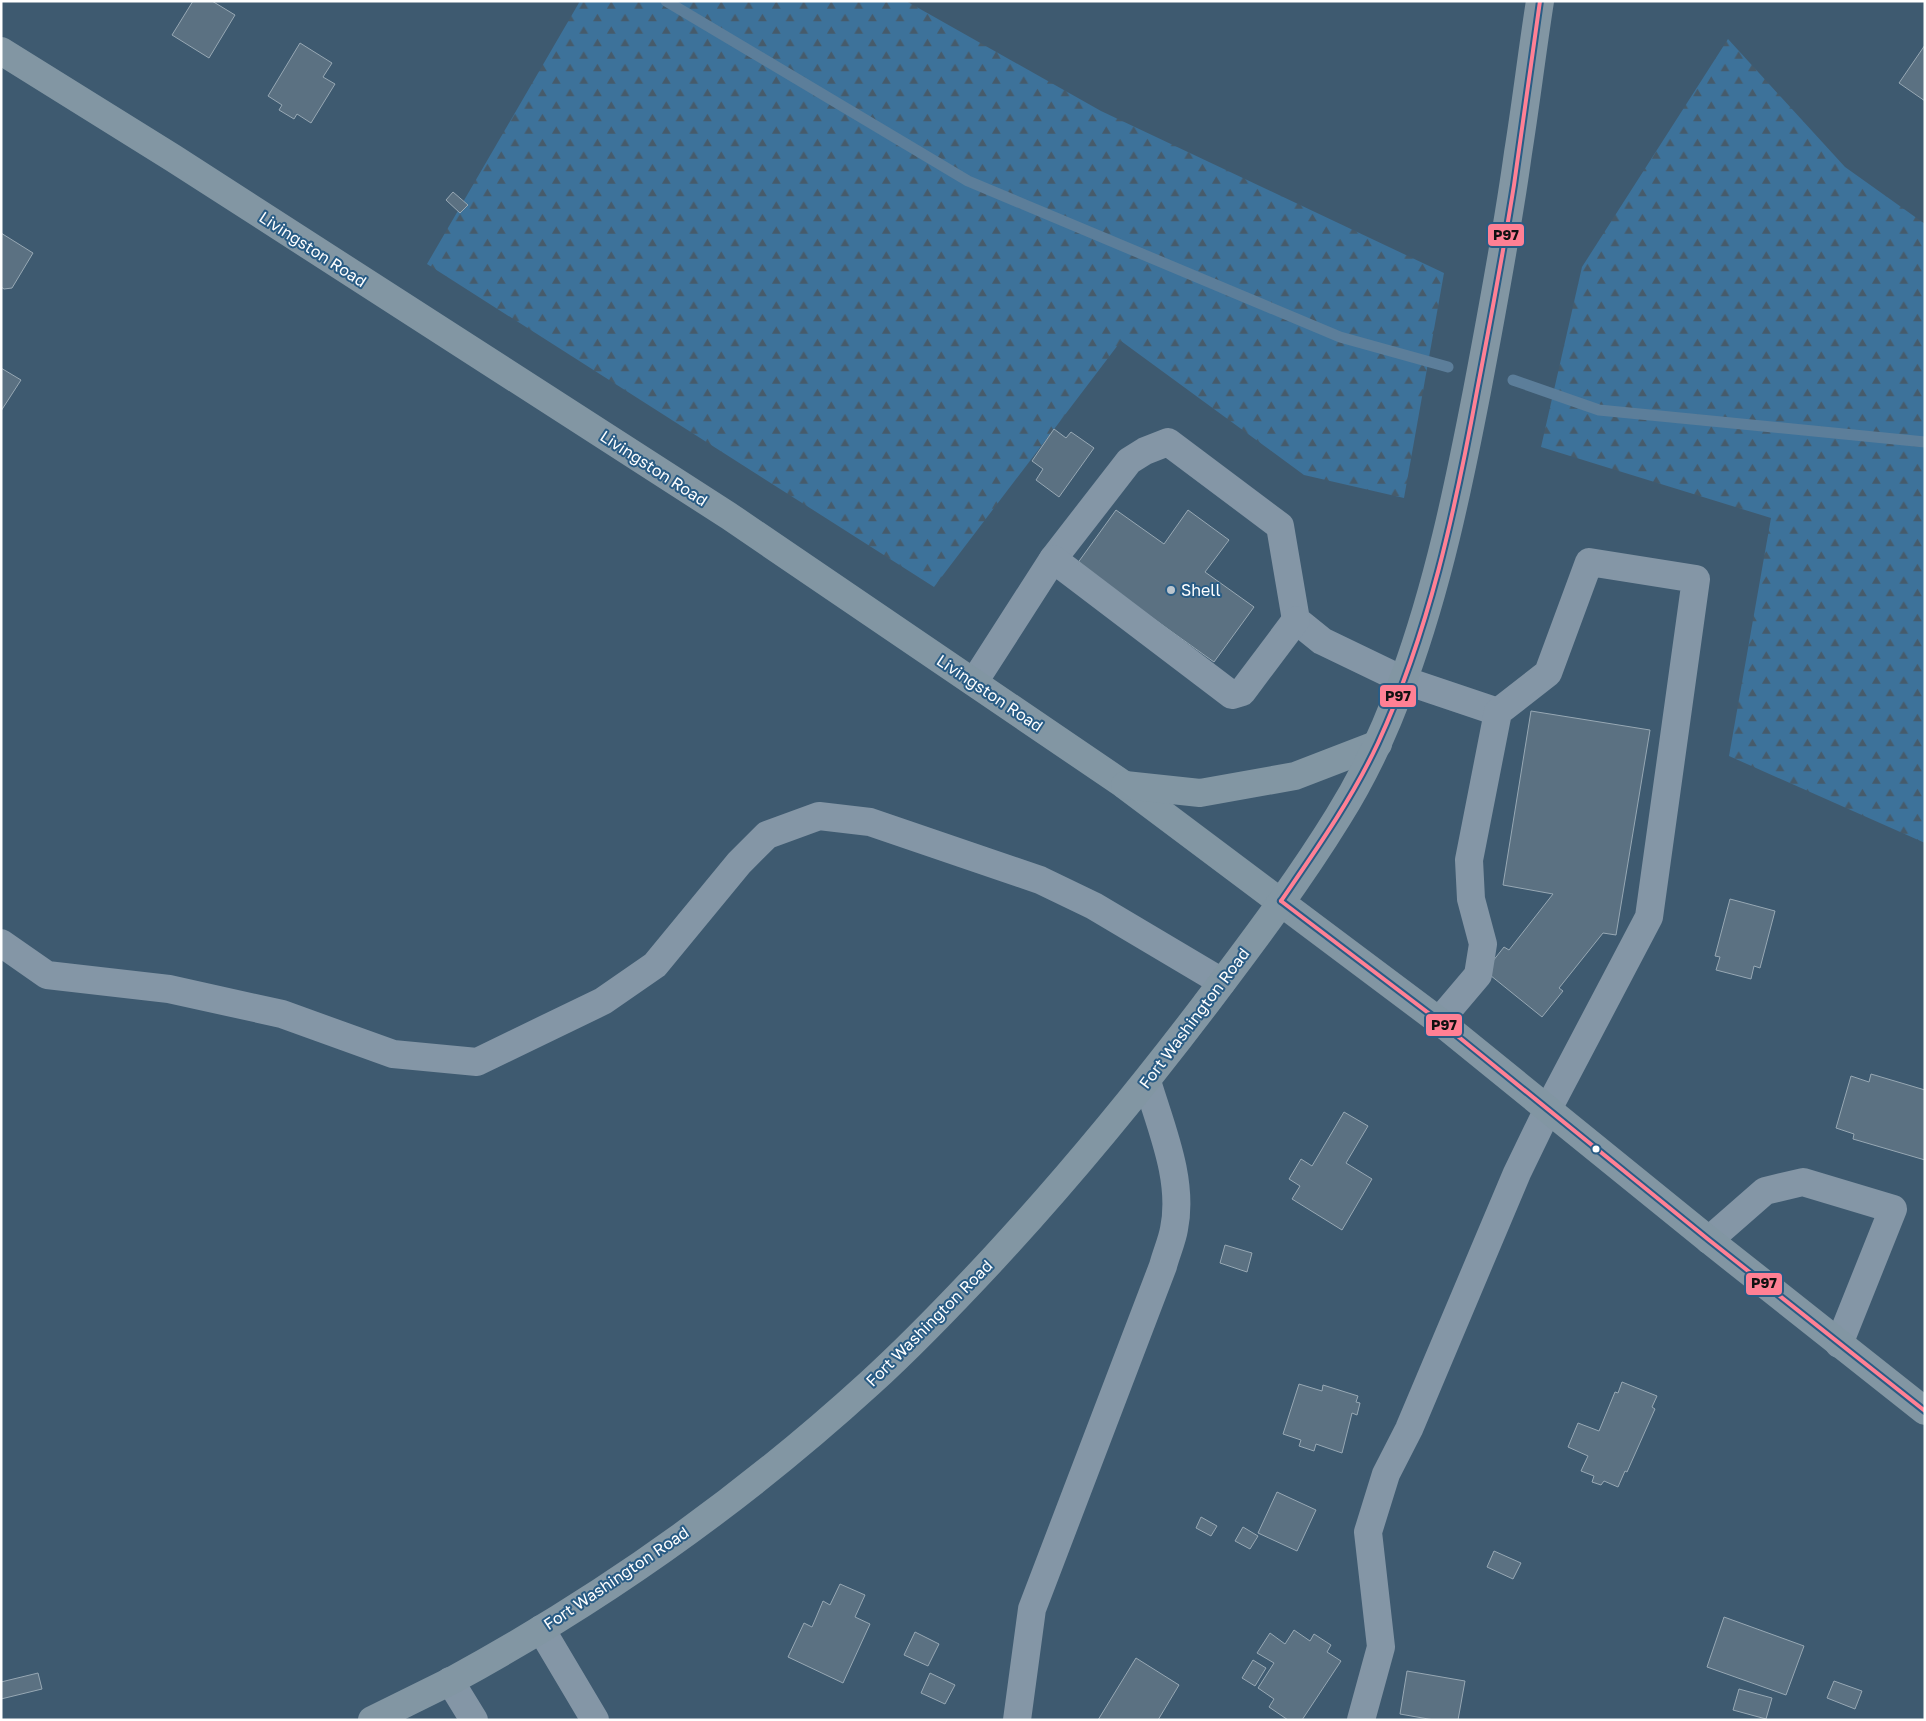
<svg xmlns="http://www.w3.org/2000/svg" width="1926" height="1721" viewBox="0 0 1926 1721" font-family="'Golos Text',sans-serif">
<style>
.forest{fill:url(#forest-firs)}
.lines{fill:none;stroke-linecap:round;stroke-linejoin:round}
.stream{stroke:#5c7e9a;stroke-width:11}
.building{fill:#5b7182;stroke:#97a8b4}
.minor{stroke:#8496a6;stroke-width:28}
.major{stroke:#8296a3;stroke-width:28}
.bus-1-casing{stroke:#295c85;stroke-width:8}
.bus-1{stroke:#ff8094;stroke-width:4}
.poi-dot{fill:#bbc5cd;stroke:#295c85;stroke-width:2}
.bus-dot{fill:#fff;stroke:#295c85;stroke-width:2}
.labels{text-anchor:middle;stroke-width:4;stroke-linejoin:round;paint-order:stroke}
.street-label{font-size:16px;fill:#fff;stroke:#295c85}
.poi-label{font-size:16px;fill:#fff;stroke:#295c85;text-anchor:start}
.line-badge{stroke:#295c85;stroke-width:2}
.pale-badge-label{font-size:14px;text-anchor:middle;font-weight:bold;fill:#111}
</style>
<defs>
<pattern id="forest-firs" width="22" height="20" patternUnits="userSpaceOnUse" patternTransform="scale(1.25)"><rect width="22" height="20" fill="#3d729a"/><path d="M5 1l3.5 6h-7zM16 11l3.5 6h-7z" fill="#465b6b"/></pattern>
</defs>
<rect width="100%" height="100%" fill="#3e5a70"/>
<!-- forest -->
<g class="forest">
<path d="M580,1H906L1101,111L1444,273L1404,498L1304,475L1121,341L934,587L427,264Z"/>
<path d="M1728,39L1845,167L1925,224V843L1729,756L1771,518L1541,447L1582,267Z"/>
</g>
<g class="lines">
<!-- stream -->
<g class="stream">
<path d="M666,1L968,181L1340,337L1448,367"/>
<path d="M1513,380L1599,410L1925,442"/>
</g>
</g>
<!-- building -->
<g class="building">
<path d="M193,1H212L235,15L209,58L172,35Z"/>
<path d="M300,43L332,63L323,77L335,84L311,123L297,114L294,119L279,110L282,105L268,96Z"/>
<path d="M1925,45V101L1899,83Z"/>
<path d="M453,192L468,205L460,213L446,200Z"/>
<path d="M1,233L33,253L12,288L4,289L1,287Z"/>
<path d="M1,368L21,380L1,411Z"/>
<path d="M1054,429L1066,438L1071,432L1094,448L1059,497L1036,480L1043,469L1032,461Z"/>
<path d="M1116,510L1164,544L1188,510L1229,540L1205,572L1254,607L1214,662L1077,564Z"/>
<path d="M1531,711L1650,730L1616,935L1603,933L1559,988L1563,991L1542,1017L1485,971L1504,947L1509,950L1553,894L1503,885Z"/>
<path d="M1730,899L1775,911L1760,968L1754,966L1751,979L1716,970L1720,957L1715,956Z"/>
<path d="M1871,1074L1925,1090V1160L1853,1139L1854,1134L1836,1128L1851,1076L1869,1082Z"/>
<path d="M1344,1112L1368,1126L1346,1163L1372,1179L1342,1230L1292,1199L1300,1186L1289,1179L1301,1159L1312,1166Z"/>
<path d="M1225,1245L1252,1253L1247,1272L1220,1263Z"/>
<path d="M1622,1382L1657,1396L1652,1407L1655,1409L1627,1472L1625,1471L1618,1487L1604,1481L1601,1485L1592,1482L1594,1476L1581,1471L1588,1456L1568,1447L1578,1423L1599,1431L1615,1392L1618,1393Z"/>
<path d="M1299,1384L1322,1391L1323,1385L1358,1396L1356,1402L1360,1403L1357,1415L1352,1413L1342,1453L1316,1444L1314,1451L1299,1446L1301,1440L1283,1434Z"/>
<path d="M1277,1492L1316,1510L1297,1551L1258,1533Z"/>
<path d="M1201,1517L1217,1526L1211,1536L1196,1528Z"/>
<path d="M1243,1527L1258,1536L1250,1549L1235,1541Z"/>
<path d="M1494,1551L1521,1563L1513,1579L1487,1567Z"/>
<path d="M840,1584L865,1595L855,1617L870,1624L843,1683L788,1657L804,1623L812,1627L823,1601L830,1605Z"/>
<path d="M1724,1617L1804,1646L1786,1695L1707,1667Z"/>
<path d="M1294,1630L1310,1641L1314,1634L1331,1645L1327,1652L1341,1661L1302,1720H1288L1269,1707L1274,1699L1258,1688L1274,1663L1257,1653L1270,1633L1285,1644Z"/>
<path d="M915,1632L939,1644L928,1666L904,1655Z"/>
<path d="M1136,1658L1179,1685L1158,1720H1098Z"/>
<path d="M1253,1660L1266,1668L1255,1686L1242,1678Z"/>
<path d="M1407,1671L1465,1681L1458,1720H1434L1400,1714Z"/>
<path d="M38,1673L42,1689L1,1699V1682Z"/>
<path d="M930,1673L955,1685L945,1704L921,1693Z"/>
<path d="M1834,1681L1862,1691L1855,1709L1827,1698Z"/>
<path d="M1739,1689L1772,1698L1766,1719L1733,1710Z"/>
</g>
<g class="lines">
<!-- minor -->
<g class="minor">
<path d="M1053,559L1129,461L1145,451L1168,442L1280,526L1296,620L1322,641L1403,680L1498,712"/>
<path d="M974,682L1053,559L1232,695L1242,692L1296,620"/>
<path d="M1,943L47,975L169,989L282,1014L393,1054L477,1062L603,1001L655,965L739,863L767,835L819,816L870,822L1040,880L1094,906L1222,982"/>
<path d="M1709,1240L1765,1191L1803,1182L1893,1209L1839,1344"/>
<path d="M541,1629L595,1720"/>
<path d="M450,1681L474,1720"/>
<path d="M1017,1720L1032,1609L1163,1266C1166,1254 1172,1241 1174,1229C1184,1180 1161,1128 1147,1081"/>
<path d="M1361,1720L1381,1647L1368,1532L1386,1474L1409,1429L1517,1173L1548,1109L1649,917L1696,579L1589,562L1548,673L1498,712L1469,860L1471,899L1483,944L1478,975L1439,1021"/>
</g>
<!-- major -->
<g class="major">
<path d="M1,51L173,158L729,516L1123,784L1439,1021L1709,1240L1925,1411"/>
<path d="M1125,785L1200,793L1295,776L1378,744"/>
<path d="M372,1720C398,1707 425,1694 451,1681C602,1599 744,1498 870,1383C914,1343 954,1301 994,1258C1069,1177 1138,1093 1205,1005C1251,944 1298,882 1338,817C1365,774 1387,726 1404,678C1438,585 1458,489 1477,391C1492,312 1507,233 1518,153C1526,103 1532,52 1540,1"/>
</g>
<!-- bus-1 casing -->
<g class="bus-1-casing">
<g id="bus-1">
<path d="M1281,901C1316,850 1352,799 1378,743C1429,632 1455,511 1477,391C1490,323 1503,254 1514,185C1523,124 1531,62 1540,1"/>
<path d="M1281,901L1439,1021L1709,1240L1925,1411"/>
</g>
</g>
<!-- bus-1 -->
<use href="#bus-1" class="bus-1"/>
</g>
<!-- markers -->
<circle class="poi-dot" cx="1171" cy="590" r="5"/>
<circle class="bus-dot" cx="1596" cy="1149" r="4.5"/>
<g class="labels">
<!-- street labels -->
<g class="street-label">
<text transform="translate(313 249) rotate(33)" y="6">Livingston Road</text>
<text transform="translate(654 468) rotate(33)" y="6">Livingston Road</text>
<text transform="translate(990 693) rotate(34)" y="6">Livingston Road</text>
<text transform="translate(1194 1018) rotate(-53)" y="6">Fort Washington Road</text>
<text transform="translate(929 1323) rotate(-45)" y="6">Fort Washington Road</text>
<text transform="translate(616 1578) rotate(-34)" y="6">Fort Washington Road</text>
</g>
<!-- poi labels -->
<g class="poi-label">
<text x="1181" y="596">Shell</text>
</g>
</g>
<g class="line-badge">
<rect x="1487" y="223" width="38" height="24" rx="5" fill="#ff8094"/>
<rect x="1379" y="684" width="38" height="24" rx="5" fill="#ff8094"/>
<rect x="1425" y="1013" width="38" height="24" rx="5" fill="#ff8094"/>
<rect x="1745" y="1272" width="38" height="24" rx="5" fill="#ff8094"/>
</g>
<g class="pale-badge-label">
<text x="1506" y="240">P97</text>
<text x="1398" y="701">P97</text>
<text x="1444" y="1030">P97</text>
<text x="1764" y="1288">P97</text>
</g>
<!-- border -->
<rect width="1926" height="1721" fill="none" stroke="#ffffff" stroke-width="5"/>
</svg>
